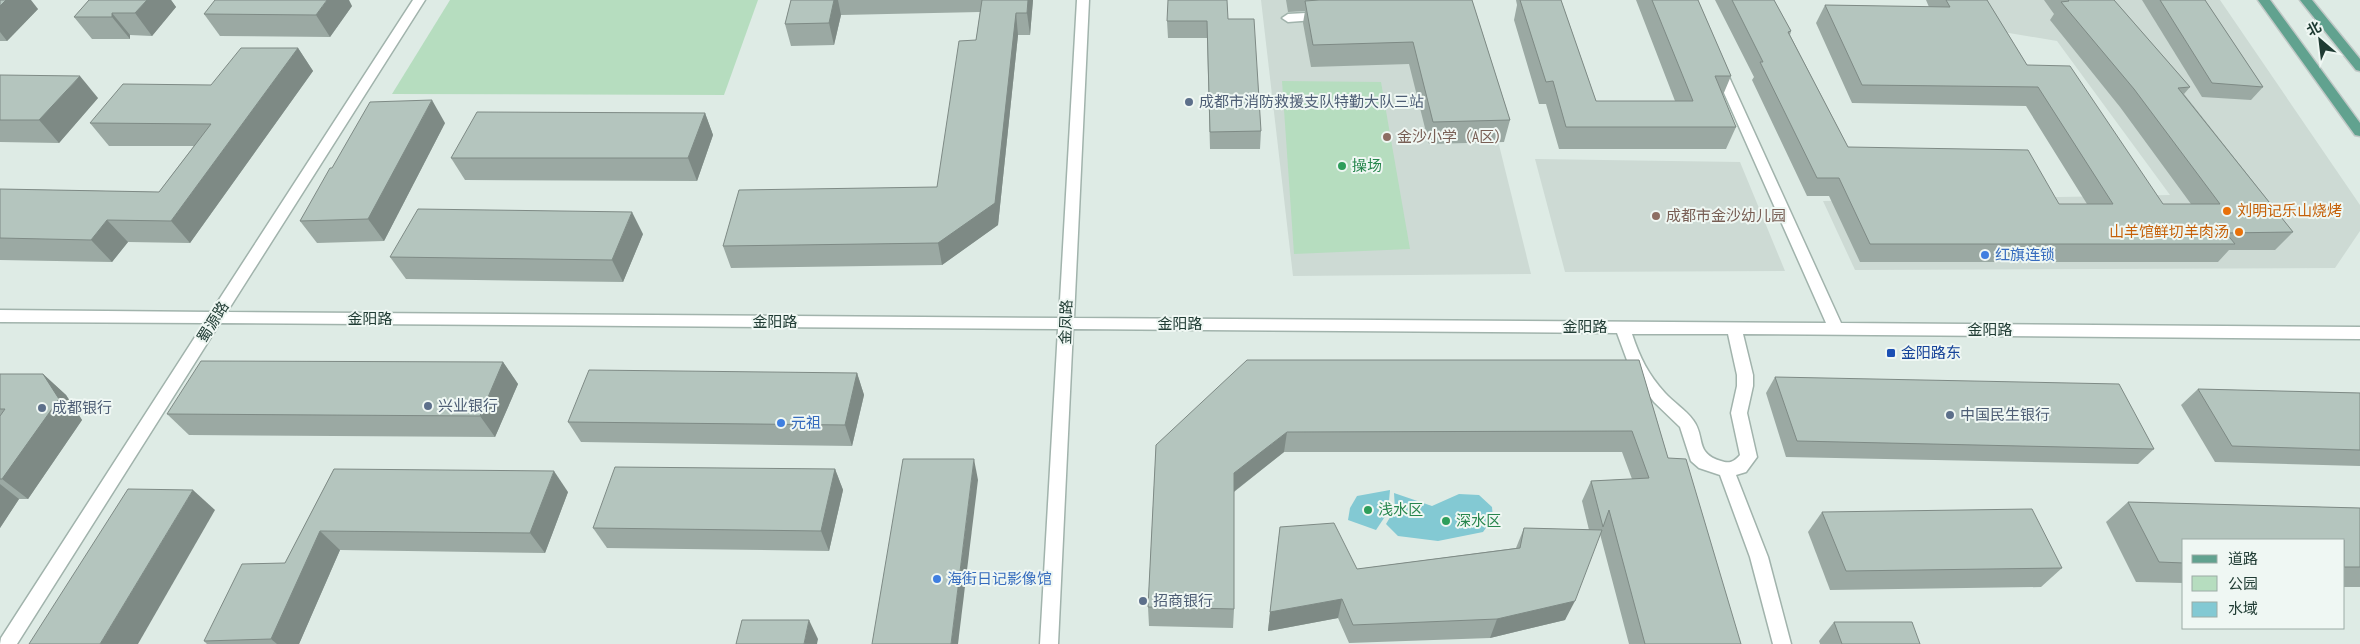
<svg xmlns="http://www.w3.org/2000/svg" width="2360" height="644" viewBox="0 0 2360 644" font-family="'PT Sans Narrow','Noto Sans SC',sans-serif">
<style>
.built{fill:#cddad4}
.green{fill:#b6ddbf}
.water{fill:#83c9d3}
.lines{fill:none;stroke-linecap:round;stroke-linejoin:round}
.minor-casing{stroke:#a1b3ac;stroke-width:3}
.major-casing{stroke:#c0c8c6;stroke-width:3}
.minor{fill:#fff;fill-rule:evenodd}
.major{fill:#61a28f;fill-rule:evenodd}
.wall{fill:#9ba9a3}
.shaded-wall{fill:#7e8a85}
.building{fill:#b4c5be;stroke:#7e8a85}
.service-dot{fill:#5c6f8a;stroke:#eff7f3;stroke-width:2}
.education-dot{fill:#8d6e63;stroke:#eff7f3;stroke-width:2}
.leisure-dot{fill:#2e9e5b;stroke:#eff7f3;stroke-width:2}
.food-dot{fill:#e8710a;stroke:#eff7f3;stroke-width:2}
.shop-dot{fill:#3f7fe0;stroke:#eff7f3;stroke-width:2}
.transit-dot{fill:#1a4fb4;stroke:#eff7f3;stroke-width:2}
.labels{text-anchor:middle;stroke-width:4;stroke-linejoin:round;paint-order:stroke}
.service-label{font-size:15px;fill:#4e5e75;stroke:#eff7f3;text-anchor:start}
.education-label{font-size:15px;fill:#785e54;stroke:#eff7f3;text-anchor:start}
.leisure-label{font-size:15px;fill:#27864d;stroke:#eff7f3;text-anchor:start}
.food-label{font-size:15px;fill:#c56008;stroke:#eff7f3;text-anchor:start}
.shop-label{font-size:15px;fill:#366cbe;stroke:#eff7f3;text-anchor:start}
.street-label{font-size:15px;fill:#1f3b33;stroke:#eff7f3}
.transit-label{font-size:15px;fill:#164399;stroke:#eff7f3;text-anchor:start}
</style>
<rect width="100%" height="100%" fill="#deebe5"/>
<!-- built -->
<g class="built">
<path d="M1261,0H1463L1531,274L1293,276Z"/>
<path d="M1984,0H2220L2360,205V231L2335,268L1855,270L1823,201L2170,195L2057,41L2003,32Z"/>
<path d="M1535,159L1740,162L1785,271L1565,272Z"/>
</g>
<!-- green -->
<g class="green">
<path d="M450,0H758L724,95L392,94Z"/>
<path d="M1282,81L1381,82L1410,249L1294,254Z"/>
</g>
<!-- water -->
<g class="water">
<path d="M1390,490L1388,512L1376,530L1348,520L1350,508L1357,496Z"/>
<path d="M1394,493L1432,506L1459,494L1479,495L1492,507L1493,518L1483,532L1438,541L1398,536L1386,524L1395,509Z"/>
</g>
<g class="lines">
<!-- minor casing -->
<g class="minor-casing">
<g id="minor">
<path d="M413,0H425L227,312L1059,318L1077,0H1089L1074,318L1826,323L1713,68L1719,64L1725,68L1841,323L2360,327V339L1743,334L1753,375V386L1747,413L1757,457L1746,472L1736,475L1768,557L1791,644H1773L1750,557L1720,475L1699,468L1691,461L1680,427L1654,402L1631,371L1617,333L1073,329L1058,644H1040L1058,329L220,323L17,644H0L1,638L204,323L0,322V310L211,312ZM1632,334H1728L1737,375V386L1731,413L1740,455C1734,462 1729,464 1721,461C1694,453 1706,437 1693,420C1686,410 1673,402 1665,393C1648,374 1640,358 1632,334Z"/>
<path d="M1324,12L1328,13L1330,16L1328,19L1288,22L1282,18L1288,14Z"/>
</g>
</g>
<!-- major casing -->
<g class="major-casing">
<g id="major">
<path d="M2258,0H2270L2360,123V136L2355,135Z"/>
<path d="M2300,0H2312L2360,59V71L2356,70Z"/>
</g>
</g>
<!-- minor -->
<use href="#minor" class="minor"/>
<!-- major -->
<use href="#major" class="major"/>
</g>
<!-- wall -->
<g class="wall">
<path d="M0,0L38,9L7,41H0Z"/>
<path d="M89,0H171L176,7L152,36L130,35V39H92L74,17Z"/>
<path d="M791,0H1033L1030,35H1018L998,225L942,265L731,268L723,246L937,187L976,40L980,12L841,15L834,45L791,46L785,24Z"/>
<path d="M1286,0H1472L1510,120L1504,142L1429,144L1409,64L1311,67L1303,23L1305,11L1288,12Z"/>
<path d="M1516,0H1561L1596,101H1675L1636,0H1698L1731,76L1723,95L1736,127L1726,149H1559L1546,104H1539L1514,20L1517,5Z"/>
<path d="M1715,0H1774L1791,31L1790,35L1848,147L2059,204H2087L2026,106L1852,103L1816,23L1825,5L1929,7L1926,0H1987L2027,65L2163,204H2191L2120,107L2050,20L2054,14L2044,0H2114L2190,87L2184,94L2293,232L2275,250H2229L2218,262H1860L1829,196H1807L1752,80L1754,77Z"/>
<path d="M2142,0H2205L2263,87L2251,100L2202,97Z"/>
<path d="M352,6L330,37L220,36L204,14Z"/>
<path d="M1228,19L1261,131L1260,149H1210L1207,38H1168L1167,21Z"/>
<path d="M298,48L313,71L190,243L128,242L112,262L0,260V189L159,192L194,146H109L90,123L211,85Z"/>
<path d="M0,75L98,98L59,143L0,142Z"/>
<path d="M705,113L713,135L697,181L465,180L451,158Z"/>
<path d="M445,123L384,241L317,243L300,221L332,168Z"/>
<path d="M643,234L623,282L406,279L390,257Z"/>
<path d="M1639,360L1668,458L1741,644H1629L1600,534L1565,620L1490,638L1349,643L1338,618L1268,631L1280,527L1357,569L1516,548L1524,528L1589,530L1582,501L1591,481L1632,479L1622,452H1284L1234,492V609L1233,628L1149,626L1148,607L1156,445Z"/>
<path d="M503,362L518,384L495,437L189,435L167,414Z"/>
<path d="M857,373L864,395L852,446L581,442L568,422Z"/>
<path d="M0,374H43L66,395L82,420L28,499H19L0,528Z"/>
<path d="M1775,377L2154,449L2138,464L1786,457L1766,393Z"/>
<path d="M2198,389L2360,393V466L2215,462L2181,405Z"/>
<path d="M334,469L568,492L545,553L340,550L299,644H207L204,641L285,563Z"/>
<path d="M835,469L843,490L829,551L607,548L593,528Z"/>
<path d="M2128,502L2360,508V587H2344V540H2184V583L2136,582L2106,522Z"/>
<path d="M1822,512L2062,568L2041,587L1830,590L1808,532Z"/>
<path d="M1834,622L1920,644H1820L1819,641Z"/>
</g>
<!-- shaded-wall -->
<g class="shaded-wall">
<path d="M6,0H31L38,9L7,41L0,32V6Z"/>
<path d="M147,0H171L176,7L152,36L135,13Z"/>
<path d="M327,0H349L352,6L330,37L316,15Z"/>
<path d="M834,0H838L841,15L834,45L829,23Z"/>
<path d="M1028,0H1033L1030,35L1027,13Z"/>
<path d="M112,13L130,35V39L112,17Z"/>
<path d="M1016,13L1018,35L998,225L942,265L938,243Z"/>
<path d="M298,48L313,71L190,243L171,221Z"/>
<path d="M80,76L98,98L59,143L39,120Z"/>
<path d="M432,100L445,123L384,241L368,219Z"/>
<path d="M705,113L713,135L697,181L688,158Z"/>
<path d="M632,212L643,234L623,282L612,260Z"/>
<path d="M107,220L128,242L112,262L91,240Z"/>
<path d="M503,362L518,384L495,437L480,416Z"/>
<path d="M857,373L864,395L852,446L845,425Z"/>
<path d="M43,374L66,395L82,420L28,499L2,479Z"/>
<path d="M1287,432L1284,452L1232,493L1234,473Z"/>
<path d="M974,459L978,480L958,644H951Z"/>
<path d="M835,469L843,490L829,551L821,531Z"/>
<path d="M554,471L568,492L545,553L530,533Z"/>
<path d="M0,484L19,499L0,528Z"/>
<path d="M193,490L215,510L138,644H100Z"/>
<path d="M320,531L340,550L299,644H277L271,639Z"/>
<path d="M1342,599L1338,618L1268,631L1270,612Z"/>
<path d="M1575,601L1565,620L1490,638L1497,619Z"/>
<path d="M809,620L818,639L817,644H804Z"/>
</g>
<!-- building -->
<g class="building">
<path d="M0,0H6L0,6Z"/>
<path d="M89,0H147L135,13H112V17H74Z"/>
<path d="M215,0H327L316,15L204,14Z"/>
<path d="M791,0H834L829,23L785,24Z"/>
<path d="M982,0H1028L1027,13H1016L995,203L938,243L723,246L739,190L937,187L959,41L976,40Z"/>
<path d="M1168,0H1227L1228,19H1254L1261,131L1210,132L1207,21H1167Z"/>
<path d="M1319,0H1472L1510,120L1433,122L1413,42L1313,45L1305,1Z"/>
<path d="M1520,0H1561L1596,101H1693L1652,0H1698L1731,76H1715L1736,127H1566L1553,81L1546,82Z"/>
<path d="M1732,0H1774L1791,31L1788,32L1848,147L2028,150L2059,204H2113L2038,87L1862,85L1825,5L1950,7L1946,0H1987L2027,65L2070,66L2163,204H2220L2134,89L2061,2L2069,1L2068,0H2114L2190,87L2178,88L2293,232L2226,233L2235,244H1870L1839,178H1817L1760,62H1763Z"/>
<path d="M2160,0H2205L2263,87L2212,83Z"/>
<path d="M241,48H298L171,221L107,220L91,240L0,238V189L159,192L211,124L90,123L123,84L211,85Z"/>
<path d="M0,75L80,76L39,120H0Z"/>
<path d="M432,100L368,219L300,221L330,168H332L370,102Z"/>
<path d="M477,112L705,113L688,158H451Z"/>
<path d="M418,209L632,212L612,260L390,257Z"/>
<path d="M1247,360H1639L1668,458L1686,459L1741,644H1645L1609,510L1603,527L1591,481L1649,478L1632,431L1287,432L1234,473V609L1148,607L1156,445Z"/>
<path d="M201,361L503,362L480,416L167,414Z"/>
<path d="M589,370L857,373L845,425L568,422Z"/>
<path d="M0,374H43L59,399L2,479H0V416L5,409H0Z"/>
<path d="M1775,377L2119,384L2154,449L1797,441Z"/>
<path d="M2198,389L2360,393V450L2232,446Z"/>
<path d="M903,459H974L951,644H872Z"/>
<path d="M615,467L835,469L821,531L593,528Z"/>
<path d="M334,469L554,471L530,533L320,531L271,639L204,641L242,564L285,563Z"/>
<path d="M128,489L193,490L100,644H29Z"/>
<path d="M2128,502L2360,508V567H2344V540H2184V563L2159,562Z"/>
<path d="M2032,509L2062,568L1846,571L1822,512Z"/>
<path d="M1334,523L1357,569L1520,548L1524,528L1602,530L1575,601L1497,619L1353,625L1342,599L1270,612L1280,527Z"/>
<path d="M742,620H809L804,644H736Z"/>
<path d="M1834,622H1912L1920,644H1842Z"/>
</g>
<!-- markers -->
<g class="service-dot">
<circle cx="1189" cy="102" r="5"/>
<circle cx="428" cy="406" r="5"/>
<circle cx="42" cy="408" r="5"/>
<circle cx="1950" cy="415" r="5"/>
<circle cx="1143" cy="601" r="5"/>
</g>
<g class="education-dot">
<circle cx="1387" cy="137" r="5"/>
<circle cx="1656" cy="216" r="5"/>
</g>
<g class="leisure-dot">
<circle cx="1342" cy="166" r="5"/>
<circle cx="1368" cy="510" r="5"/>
<circle cx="1446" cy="521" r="5"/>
</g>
<g class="food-dot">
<circle cx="2227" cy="211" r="5"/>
<circle cx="2239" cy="232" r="5"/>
</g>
<g class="shop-dot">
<circle cx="1985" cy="255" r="5"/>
<circle cx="781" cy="423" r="5"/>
<circle cx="937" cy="579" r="5"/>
</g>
<rect class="transit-dot" x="1886" y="348" width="10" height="10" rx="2.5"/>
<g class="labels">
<!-- service labels -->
<g class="service-label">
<text x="1199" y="107">成都市消防救援支队特勤大队三站</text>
<text x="438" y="411">兴业银行</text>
<text x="52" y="413">成都银行</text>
<text x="1960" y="420">中国民生银行</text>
<text x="1153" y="606">招商银行</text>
</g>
<!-- education labels -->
<g class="education-label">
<text x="1397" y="142">金沙小学（A区）</text>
<text x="1666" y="221">成都市金沙幼儿园</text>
</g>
<!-- leisure labels -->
<g class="leisure-label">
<text x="1352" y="171">操场</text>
<text x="1378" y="515">浅水区</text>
<text x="1456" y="526">深水区</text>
</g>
<!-- food labels -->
<g class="food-label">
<text x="2237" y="216">刘明记乐山烧烤</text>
<text x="2229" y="237" text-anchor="end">山羊馆鲜切羊肉汤</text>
</g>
<!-- shop labels -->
<g class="shop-label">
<text x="1995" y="260">红旗连锁</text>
<text x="791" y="428">元祖</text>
<text x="947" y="584">海街日记影像馆</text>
</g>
<!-- street labels -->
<g class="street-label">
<text x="370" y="324">金阳路</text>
<text transform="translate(213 322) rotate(-58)" y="5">蜀源路</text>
<text x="775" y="327">金阳路</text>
<text transform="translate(1066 322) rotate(-88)" y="5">金凤路</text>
<text x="1180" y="329">金阳路</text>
<text x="1585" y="332">金阳路</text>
<text x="1990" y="335">金阳路</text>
</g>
<!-- transit labels -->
<g class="transit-label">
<text x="1901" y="358">金阳路东</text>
</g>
</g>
<!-- legend -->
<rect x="2182" y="539" width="162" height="90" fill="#eff7f3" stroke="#9caca6"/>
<rect x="2192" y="555" width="25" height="8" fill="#61a28f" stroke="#9caca6"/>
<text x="2228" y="564" font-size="15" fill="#1f3b33">道路</text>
<rect x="2192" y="576" width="25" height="15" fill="#b6ddbf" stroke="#9caca6"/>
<text x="2228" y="589" font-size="15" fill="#1f3b33">公园</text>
<rect x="2192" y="602" width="25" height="15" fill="#83c9d3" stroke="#9caca6"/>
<text x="2228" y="614" font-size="15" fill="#1f3b33">水域</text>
<!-- north arrow -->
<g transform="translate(2320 40) rotate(332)" stroke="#eff7f3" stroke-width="4" paint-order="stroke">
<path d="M0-4L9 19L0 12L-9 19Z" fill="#1f3b33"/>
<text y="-8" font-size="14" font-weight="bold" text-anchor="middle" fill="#1f3b33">北</text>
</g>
</svg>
